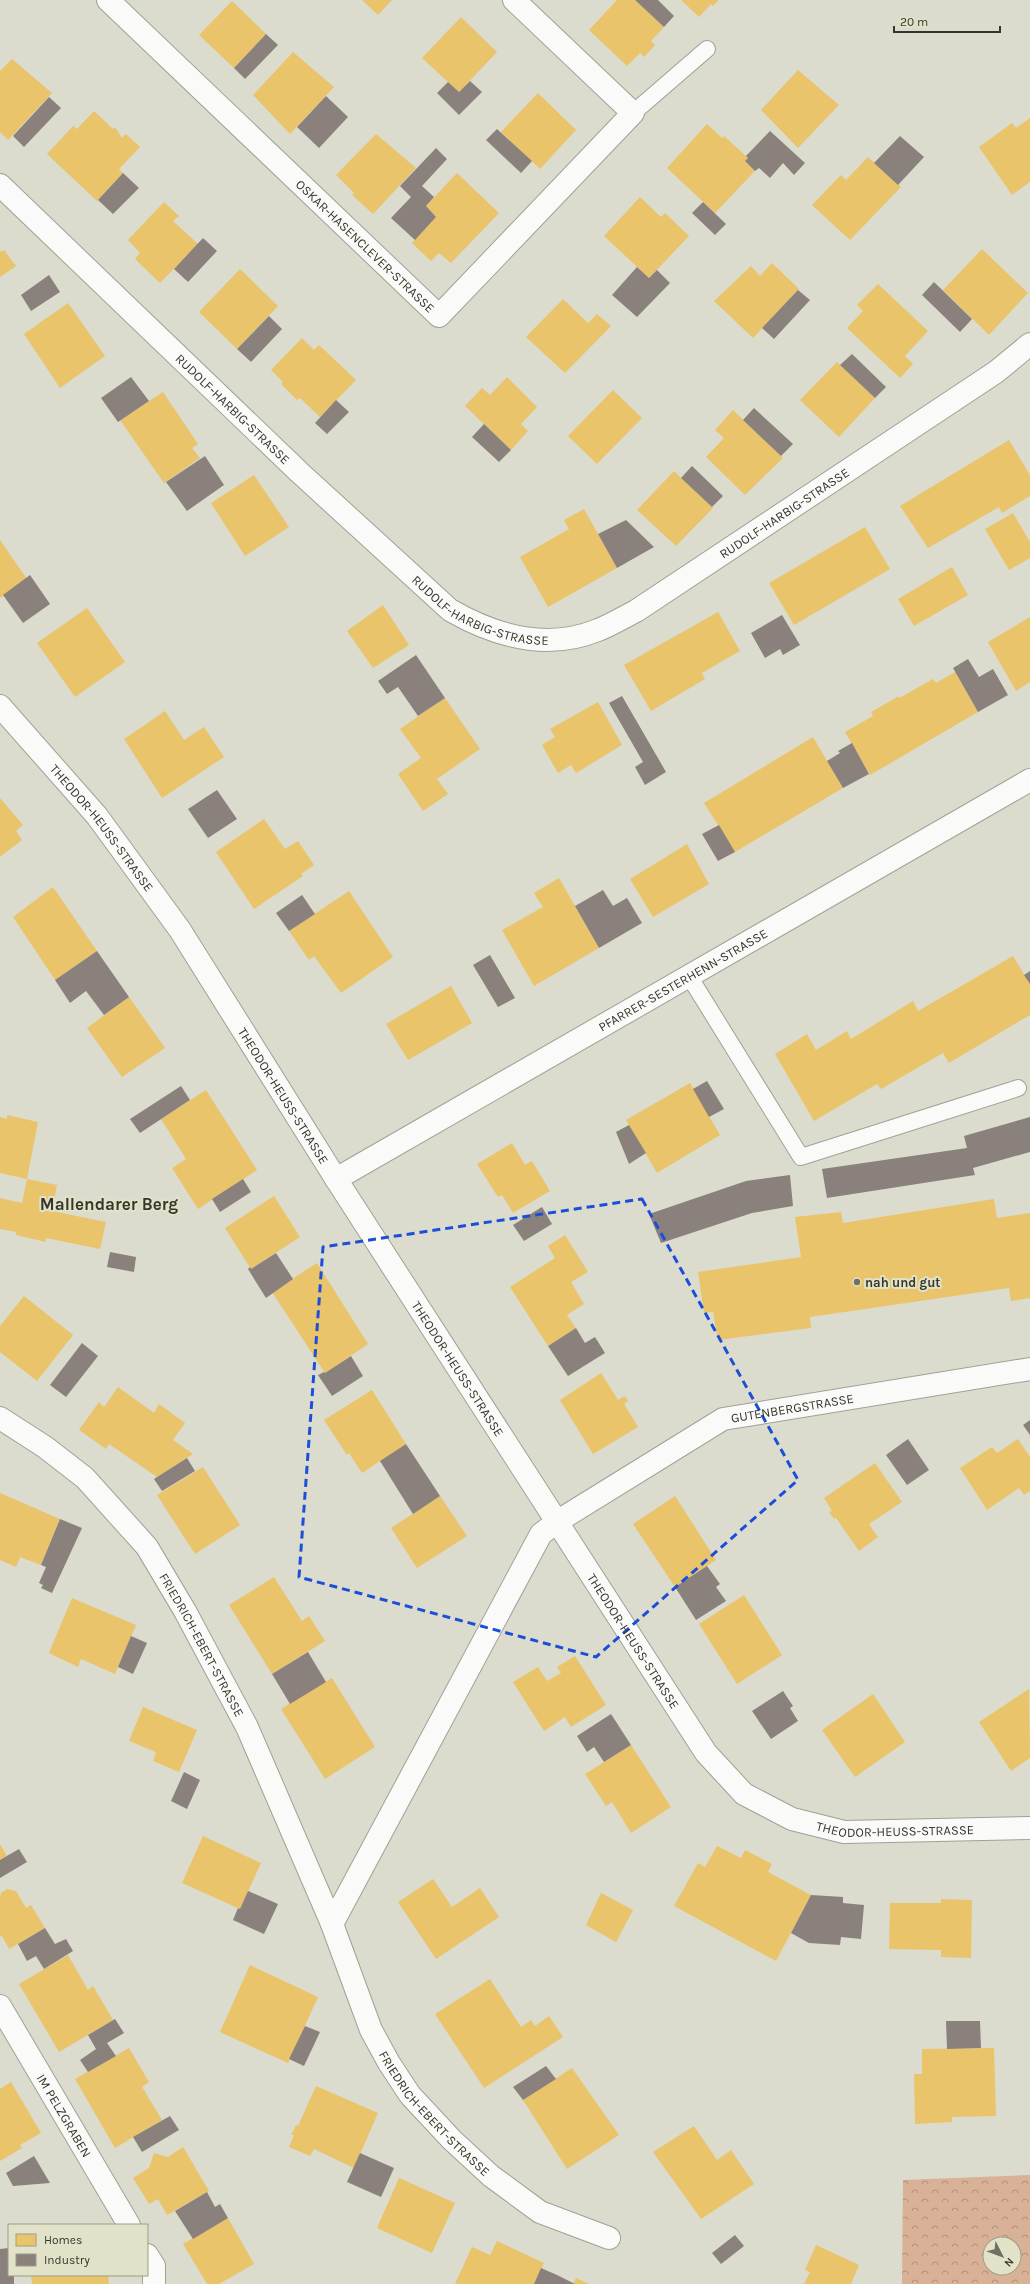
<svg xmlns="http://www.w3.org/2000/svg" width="1030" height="2284" viewBox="0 0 1030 2284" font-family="Karla,sans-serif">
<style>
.forest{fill:url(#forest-crowns);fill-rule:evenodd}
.homes{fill:#e9c46a}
.industry{fill:#8a817c}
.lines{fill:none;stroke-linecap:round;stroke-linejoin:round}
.service-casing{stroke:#a0a195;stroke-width:18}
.minor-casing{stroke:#a0a195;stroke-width:24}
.service{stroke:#fafaf8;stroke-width:16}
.minor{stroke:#fafaf8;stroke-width:22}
.marked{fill:none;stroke:#1d4ed8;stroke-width:3;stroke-dasharray:8 5;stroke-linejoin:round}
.poi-dot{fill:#707065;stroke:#e1e2c8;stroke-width:1.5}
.labels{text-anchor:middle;stroke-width:4;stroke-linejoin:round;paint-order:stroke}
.street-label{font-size:13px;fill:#36362c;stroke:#e1e2c8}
.poi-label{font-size:13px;font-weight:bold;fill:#36362c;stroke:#e1e2c8;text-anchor:start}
.district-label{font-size:17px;font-weight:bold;fill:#36362c;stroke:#e1e2c8}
</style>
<defs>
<pattern id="forest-crowns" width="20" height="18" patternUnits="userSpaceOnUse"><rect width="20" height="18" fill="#d9b196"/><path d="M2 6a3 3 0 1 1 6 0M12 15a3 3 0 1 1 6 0" fill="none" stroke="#b1917b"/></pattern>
</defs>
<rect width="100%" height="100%" fill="#dbdcce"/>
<!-- forest -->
<path class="forest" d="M1030,2175V2284H902L903,2180ZM990,2244H1014V2268H990Z"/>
<!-- homes -->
<g class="homes">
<path d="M362,0H392L378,15Z"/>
<path d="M617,0H635L664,27L651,41L655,45L644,57L640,53L627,66L589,30Z"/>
<path d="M681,0H719L713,6L711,4L699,17Z"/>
<path d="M232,1L266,34L234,68L199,35Z"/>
<path d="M461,17L497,52L459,92L422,58Z"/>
<path d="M293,52L334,87L290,134L253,95Z"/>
<path d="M12,59L52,93L8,140L0,132V71Z"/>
<path d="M798,70L839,105L798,148L761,110Z"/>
<path d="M538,93L576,130L540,169L501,132Z"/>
<path d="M94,111L113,129L115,127L122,138L126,134L140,147L119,169L123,173L97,201L47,154L73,126L77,129Z"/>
<path d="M1030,118V182L1012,195L979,147L1012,123L1016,128Z"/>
<path d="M707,124L722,138L724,136L748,158L745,161L755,171L715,213L667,168Z"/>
<path d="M376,134L416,168L373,214L352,195L354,193L336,175Z"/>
<path d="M868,157L901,187L850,240L812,205L841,175L846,180Z"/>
<path d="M457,173L499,213L451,263L439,253L431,261L412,243L436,217L426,206Z"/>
<path d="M640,197L661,217L665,213L689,236L649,278L604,236Z"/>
<path d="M164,202L179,216L173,221L198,244L160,283L135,259L140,253L128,240Z"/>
<path d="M982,249L1028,293L989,335L943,290Z"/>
<path d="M0,250L1,252L4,250L16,266L0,277Z"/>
<path d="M772,263L799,289L753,338L714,301L751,266L760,276Z"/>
<path d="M240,269L278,306L237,349L199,312Z"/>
<path d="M878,284L928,331L905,356L913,364L900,378L847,328L863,311L857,305Z"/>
<path d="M563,299L588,323L597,314L611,326L565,373L526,337Z"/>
<path d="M68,303L105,356L60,388L24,334Z"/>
<path d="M302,338L314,350L319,345L356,380L320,417L300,398L297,400L281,384L283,382L271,370Z"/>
<path d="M837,362L875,398L839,437L800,400Z"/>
<path d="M507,377L537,407L521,424L528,431L511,450L465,406L482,388L490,395Z"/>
<path d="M613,390L642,418L597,464L568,436Z"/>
<path d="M163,392L198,444L192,448L200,458L164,483L120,420Z"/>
<path d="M733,410L783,458L745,495L706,457L724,438L715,430Z"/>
<path d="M1009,440L1030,475V496L1002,513L999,507L928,548L900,506Z"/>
<path d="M674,471L713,508L676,546L637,510Z"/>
<path d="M254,475L289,527L245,556L211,503Z"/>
<path d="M584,509L617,568L548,607L520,557L569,529L564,520Z"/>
<path d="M1013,513L1030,542V558L1009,570L985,529Z"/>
<path d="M865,527L890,569L794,625L769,583Z"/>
<path d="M0,540L27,579L0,598Z"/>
<path d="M952,567L968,595L914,626L898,599Z"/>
<path d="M383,605L409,645L373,668L347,631Z"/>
<path d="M87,608L125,662L75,697L37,643Z"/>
<path d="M718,612L740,651L702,673L705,679L651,711L624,665Z"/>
<path d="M1030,617V682L1016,691L988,642Z"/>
<path d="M955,672L978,712L870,775L845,732L873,716L871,712L899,696V698L933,679L936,683Z"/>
<path d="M445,698L480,749L437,779L448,794L423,811L398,774L421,758L400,729Z"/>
<path d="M598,702L622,745L576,773L571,765L558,773L542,745L555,737L550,729Z"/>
<path d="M165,711L184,740L204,727L224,757L162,798L124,739Z"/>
<path d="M813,737L843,788L735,852L704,803Z"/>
<path d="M0,798L23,825L16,831L22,840L0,857Z"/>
<path d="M264,819L285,849L298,841L314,865L301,874L303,876L254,909L216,852Z"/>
<path d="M687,844L709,884L653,917L630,879Z"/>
<path d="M559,878L599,948L534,986L502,930L543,907L534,893Z"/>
<path d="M53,887L97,951L55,980L13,917Z"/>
<path d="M349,891L393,957L341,993L314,956L309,960L289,931Z"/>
<path d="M1013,956L1030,984V1015L949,1063L943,1053L881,1089L877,1084L814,1121L775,1054L807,1034L816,1050L847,1031L851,1039L913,1001L918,1011Z"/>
<path d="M451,986L472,1023L408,1060L386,1024Z"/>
<path d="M129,997L165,1048L122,1077L87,1028Z"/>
<path d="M690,1083L720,1135L657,1173L626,1120Z"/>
<path d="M206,1090L257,1170L198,1209L172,1168L186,1159L161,1119Z"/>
<path d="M7,1115L38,1122L27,1179L0,1173V1117L7,1119Z"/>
<path d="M512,1143L525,1165L532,1161L550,1191L513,1213L502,1195L498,1197L477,1164Z"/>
<path d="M27,1179L57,1185L52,1211L106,1222L100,1249L46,1238V1242L16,1235V1232L0,1229V1198L22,1203Z"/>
<path d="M274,1196L300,1237L251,1269L225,1228Z"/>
<path d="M994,1199L997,1218L1030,1213V1298L1011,1301L1009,1288L810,1317L811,1328L718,1340L713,1312L704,1313L698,1272L801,1257L795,1217L841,1212L843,1223Z"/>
<path d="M565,1235L588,1272L571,1282L584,1304L567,1315L576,1328L548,1346L510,1287L555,1258L548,1246Z"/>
<path d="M317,1263L368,1344L325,1373L272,1292Z"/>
<path d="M24,1296L73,1335L37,1381L0,1352V1326Z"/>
<path d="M601,1373L618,1400L625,1396L628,1401L624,1404L638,1427L593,1454L560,1400Z"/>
<path d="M118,1387L154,1413L159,1404L185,1423L173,1440L193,1454L157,1477L109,1444L106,1449L79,1430L99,1402L104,1407Z"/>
<path d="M372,1390L406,1444L362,1473L349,1453L347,1455L324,1420Z"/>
<path d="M1018,1439L1030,1457V1491L1024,1495L1019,1488L987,1510L960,1468L992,1447L997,1453Z"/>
<path d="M875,1463L902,1502L869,1524L878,1537L859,1551L836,1518L834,1519L829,1512L832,1511L824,1498Z"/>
<path d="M203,1467L240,1525L195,1554L157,1495Z"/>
<path d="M0,1493L60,1519L41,1565L20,1557L16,1567L0,1560Z"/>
<path d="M440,1496L467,1536L417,1568L391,1528Z"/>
<path d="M675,1496L716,1560L675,1587L633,1524Z"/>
<path d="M274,1577L302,1621L309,1616L325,1641L272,1674L229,1605Z"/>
<path d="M744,1595L782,1655L737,1684L699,1624Z"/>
<path d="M72,1598L136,1625L115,1674L81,1659L78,1667L49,1653Z"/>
<path d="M575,1656L606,1705L571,1727L565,1717L544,1731L513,1682L538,1667L547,1681L561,1673L557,1667Z"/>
<path d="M332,1678L375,1747L325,1779L281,1709Z"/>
<path d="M1029,1689L1030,1758L1011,1771L979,1722Z"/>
<path d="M873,1694L905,1742L855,1777L822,1730Z"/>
<path d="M143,1707L197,1730L179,1772L153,1761L156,1752L129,1741Z"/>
<path d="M631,1745L671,1807L631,1833L612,1802L606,1806L585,1774Z"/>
<path d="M203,1836L261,1863L240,1909L182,1883Z"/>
<path d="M0,1844L7,1856L0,1860Z"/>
<path d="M717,1846L741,1858L745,1850L772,1864L768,1872L811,1895L776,1961L674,1906L698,1863L705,1867Z"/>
<path d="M433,1879L452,1907L480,1888L499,1917L436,1959L398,1902Z"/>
<path d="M7,1889L16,1891L26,1908L31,1905L45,1928L9,1949L2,1936L0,1937V1897L1,1893Z"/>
<path d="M601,1893L633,1910L616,1942L586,1925Z"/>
<path d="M941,1899L972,1900L971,1958L941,1957V1950L889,1949L890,1903H941Z"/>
<path d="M68,1955L88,1990L93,1986L113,2020L59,2052L19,1984Z"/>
<path d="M250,1965L318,1997L288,2063L220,2032Z"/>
<path d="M490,1979L521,2027L531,2020L535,2026L549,2016L563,2037L484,2088L435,2014Z"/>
<path d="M129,2048L149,2082L142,2087L162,2120L115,2148L75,2079Z"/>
<path d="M994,2048L996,2116L952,2117V2122L915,2124L914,2074H922V2049Z"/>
<path d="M572,2068L619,2135L567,2169L523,2100Z"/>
<path d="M11,2082L41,2133L20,2145L22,2148L0,2161V2089Z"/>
<path d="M316,2086L378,2113L354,2168L314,2149L310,2156L289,2147L294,2135H291L296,2125L298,2126Z"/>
<path d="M694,2126L717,2160L731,2150L754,2184L701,2219L653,2152Z"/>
<path d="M183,2147L209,2191L167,2215L158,2199L149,2204L133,2178L149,2168L154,2153L168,2157Z"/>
<path d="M399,2178L455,2203L432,2253L377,2228Z"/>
<path d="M228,2218L254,2264L219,2284H207L183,2244Z"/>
<path d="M497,2241L544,2263L534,2284H455L472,2247L490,2255Z"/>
<path d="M816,2245L859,2265L851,2284H804L810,2272L805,2270Z"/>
<path d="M31,2275H108L109,2284H32Z"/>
<path d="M576,2278L589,2284H573Z"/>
</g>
<!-- industry -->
<g class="industry">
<path d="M635,0H658L674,16L664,27Z"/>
<path d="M266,34L278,45L245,79L234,68Z"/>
<path d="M470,81L482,92L459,115L437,93L448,82L459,92Z"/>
<path d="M326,96L348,117L319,148L297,127Z"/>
<path d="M49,97L61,108L24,147L13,136Z"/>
<path d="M497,129L532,161L521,173L486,140Z"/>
<path d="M770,131L805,163L794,175L783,163L770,178L759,168L755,171L745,161L748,158L746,156Z"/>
<path d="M900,136L924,157L898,185L874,163Z"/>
<path d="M436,148L447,159L422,186L434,197L426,206L436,217L415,240L391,218L411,197L400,186Z"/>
<path d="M123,173L139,188L113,214L98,200Z"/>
<path d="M703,202L726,224L715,235L692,213Z"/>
<path d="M203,238L217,251L188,282L174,269Z"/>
<path d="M637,267L649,278L657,270L670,283L637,317L612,295Z"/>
<path d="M49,275L60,292L31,311L21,295Z"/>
<path d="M934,282L972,319L960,332L922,295Z"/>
<path d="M798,290L810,300L774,339L762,328Z"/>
<path d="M269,316L282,329L251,362L237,349Z"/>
<path d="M852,354L886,387L875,398L840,365Z"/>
<path d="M131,377L149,401L118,422L101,398Z"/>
<path d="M336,400L349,412L327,434L315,423Z"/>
<path d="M754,408L793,444L781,456L743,420Z"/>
<path d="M484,424L511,450L499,462L472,437Z"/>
<path d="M205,456L224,485L187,511L166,482Z"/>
<path d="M692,466L723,496L712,507L681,478Z"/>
<path d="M626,520L654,547L617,568L598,534Z"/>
<path d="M30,575L50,604L23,623L3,595Z"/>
<path d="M782,615L800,645L783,655L780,649L765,658L751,633Z"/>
<path d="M416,655L445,698L418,716L398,687L387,694L378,681Z"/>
<path d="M968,659L979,677L993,669L1008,695L978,712L953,668Z"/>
<path d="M622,696L666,772L645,785L635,767L643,762L609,703Z"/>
<path d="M852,743L869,774L843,788L827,761L840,753L838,751Z"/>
<path d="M217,790L237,819L208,838L188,809Z"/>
<path d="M719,825L735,852L718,861L702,834Z"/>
<path d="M603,890L613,906L627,898L642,923L599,948L575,906Z"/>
<path d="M302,895L315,914L289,931L276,913Z"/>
<path d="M97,951L129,997L104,1015L86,991L70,1003L55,980Z"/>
<path d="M490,955L515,998L498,1007L473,965Z"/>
<path d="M1030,971V984L1024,975Z"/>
<path d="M707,1081L724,1109L709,1117L693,1089Z"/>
<path d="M181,1086L190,1100L140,1133L130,1119Z"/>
<path d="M1030,1117V1152L973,1168L975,1175L827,1198L822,1169L967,1148L964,1136Z"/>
<path d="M629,1125L646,1153L629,1164L616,1132Z"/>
<path d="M790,1175L793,1206L752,1213L661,1243L649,1214L746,1181Z"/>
<path d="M243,1179L251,1192L220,1212L212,1199Z"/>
<path d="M542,1207L552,1224L524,1241L513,1225Z"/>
<path d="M110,1252L136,1257L134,1272L107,1267Z"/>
<path d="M276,1253L293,1279L266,1298L248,1269L250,1267L251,1269Z"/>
<path d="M576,1328L585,1343L595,1337L605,1353L568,1376L548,1346Z"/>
<path d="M82,1343L98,1356L66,1397L50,1385Z"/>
<path d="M351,1356L363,1376L332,1396L318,1375L324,1372L325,1373Z"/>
<path d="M1030,1420V1435L1023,1425Z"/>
<path d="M908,1439L929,1470L907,1485L886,1455Z"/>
<path d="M406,1444L440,1496L413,1514L380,1461Z"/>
<path d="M187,1458L195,1471L162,1491L154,1479Z"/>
<path d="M60,1519L82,1528L52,1593L41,1588L43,1585L39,1583L46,1567L41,1565Z"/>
<path d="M707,1566L720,1584L716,1587L726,1601L696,1620L675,1587Z"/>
<path d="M131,1636L147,1643L133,1674L118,1667Z"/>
<path d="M308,1652L326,1682L290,1704L272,1674Z"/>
<path d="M783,1691L793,1706L790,1708L798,1721L771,1739L752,1711Z"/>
<path d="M611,1714L631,1745L604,1762L594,1747L587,1752L577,1736Z"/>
<path d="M184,1772L200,1780L187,1809L171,1801Z"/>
<path d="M19,1849L27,1862L0,1878V1860Z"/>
<path d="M248,1891L278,1904L264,1934L233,1920L238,1908L240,1909Z"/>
<path d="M811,1895L843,1897V1903L864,1905L861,1939L841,1937L840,1945L809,1943L791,1933Z"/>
<path d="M45,1928L55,1944L66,1939L73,1951L44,1969L36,1956L27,1961L18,1944Z"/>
<path d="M115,2019L124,2033L107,2043L116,2056L88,2072L80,2060L96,2049L88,2035Z"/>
<path d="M946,2021H980L981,2048L947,2049Z"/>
<path d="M305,2026L320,2032L304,2066L289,2059Z"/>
<path d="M546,2066L556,2079L523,2100L513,2087Z"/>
<path d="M170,2116L179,2130L142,2152L133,2137Z"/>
<path d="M360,2153L394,2168L381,2197L347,2182Z"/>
<path d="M34,2156L50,2183L13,2186L6,2173Z"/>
<path d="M207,2192L215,2207L220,2204L228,2218L193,2239L175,2211Z"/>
<path d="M735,2235L744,2246L721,2264L712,2253Z"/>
<path d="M9,2248V2275H14V2284H0V2249Z"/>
<path d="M541,2268L557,2275L575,2284H534Z"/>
</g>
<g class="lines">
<!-- service casing -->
<g class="service-casing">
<g id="service">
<path d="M633,113L707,49"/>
<path d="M689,976L801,1157L1018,1088"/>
</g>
</g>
<!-- minor casing -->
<g class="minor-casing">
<g id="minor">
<path id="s1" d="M108,0L439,316L633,113L514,0"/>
<path id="s2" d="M0,185L299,472L450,610C495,636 547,651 598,630C611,625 624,617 636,611L996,372L1030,344"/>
<path id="s3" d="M0,706L97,816L180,930L336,1179L706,1753L744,1794L792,1819L844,1832L1030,1828"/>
<path id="s4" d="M336,1179L1030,780"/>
<path id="s5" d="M0,1418L45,1447L85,1478L147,1547L185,1611L247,1727L332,1924L371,2030L389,2063L410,2095L452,2140L491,2176L540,2212L609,2238"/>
<path id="s6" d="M332,1924L541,1534L558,1521L723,1419L1030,1369"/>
<path id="s7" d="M0,2006L129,2225"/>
<path d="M147,2255L154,2266V2284"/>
</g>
</g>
<!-- service -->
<use href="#service" class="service"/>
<!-- minor -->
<use href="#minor" class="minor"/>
</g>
<!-- marked area -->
<path class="marked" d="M642,1199L798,1480L596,1657L299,1577L323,1247Z"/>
<!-- markers -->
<circle class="poi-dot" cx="857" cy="1282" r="4"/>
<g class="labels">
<!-- street labels -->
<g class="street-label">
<text dy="5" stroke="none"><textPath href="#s1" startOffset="356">OSKAR-HASENCLEVER-STRASSE</textPath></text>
<text dy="5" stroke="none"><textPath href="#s2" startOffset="323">RUDOLF-HARBIG-STRASSE</textPath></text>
<text dy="5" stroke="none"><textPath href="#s2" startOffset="994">RUDOLF-HARBIG-STRASSE</textPath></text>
<text dy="5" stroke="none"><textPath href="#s2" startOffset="647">RUDOLF-HARBIG-STRASSE</textPath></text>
<text dy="5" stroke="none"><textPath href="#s3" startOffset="159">THEODOR-HEUSS-STRASSE</textPath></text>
<text dy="5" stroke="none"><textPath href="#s4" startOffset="400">PFARRER-SESTERHENN-STRASSE</textPath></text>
<text dy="5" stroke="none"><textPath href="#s3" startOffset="483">THEODOR-HEUSS-STRASSE</textPath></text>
<text dy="5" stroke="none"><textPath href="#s3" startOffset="807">THEODOR-HEUSS-STRASSE</textPath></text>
<text dy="5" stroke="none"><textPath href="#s6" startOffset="728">GUTENBERGSTRASSE</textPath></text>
<text dy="5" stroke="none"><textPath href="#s3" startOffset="1131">THEODOR-HEUSS-STRASSE</textPath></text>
<text dy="5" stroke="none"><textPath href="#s5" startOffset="309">FRIEDRICH-EBERT-STRASSE</textPath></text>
<text dy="5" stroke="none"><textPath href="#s3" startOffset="1479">THEODOR-HEUSS-STRASSE</textPath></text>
<text dy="5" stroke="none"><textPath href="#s5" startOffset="836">FRIEDRICH-EBERT-STRASSE</textPath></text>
<text dy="5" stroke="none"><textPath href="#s7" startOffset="127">IM PELZGRABEN</textPath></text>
</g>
<!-- poi labels -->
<g class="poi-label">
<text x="865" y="1287">nah und gut</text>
</g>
<!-- district labels -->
<g class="district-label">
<text x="109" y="1210">Mallendarer Berg</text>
</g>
</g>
<!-- legend -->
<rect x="8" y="2224" width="140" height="52" fill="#e1e2c8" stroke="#9d9d8a"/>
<rect x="16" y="2234" width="20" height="12" fill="#e9c46a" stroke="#9d9d8a"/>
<text x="44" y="2244" font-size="12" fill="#36362c">Homes</text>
<rect x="16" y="2254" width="20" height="12" fill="#8a817c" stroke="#9d9d8a"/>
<text x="44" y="2264" font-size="12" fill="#36362c">Industry</text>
<!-- north arrow -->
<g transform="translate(1002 2256) rotate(132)"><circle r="19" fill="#e1e2c8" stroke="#9d9d8a"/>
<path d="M0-3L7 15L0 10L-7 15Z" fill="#707065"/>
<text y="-6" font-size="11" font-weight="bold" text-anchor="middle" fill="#36362c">N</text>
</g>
<!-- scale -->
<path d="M894 26v6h106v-6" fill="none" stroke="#36362c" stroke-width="2"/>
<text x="900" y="26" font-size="12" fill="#36362c" stroke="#e1e2c8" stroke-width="3" paint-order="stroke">20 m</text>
</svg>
